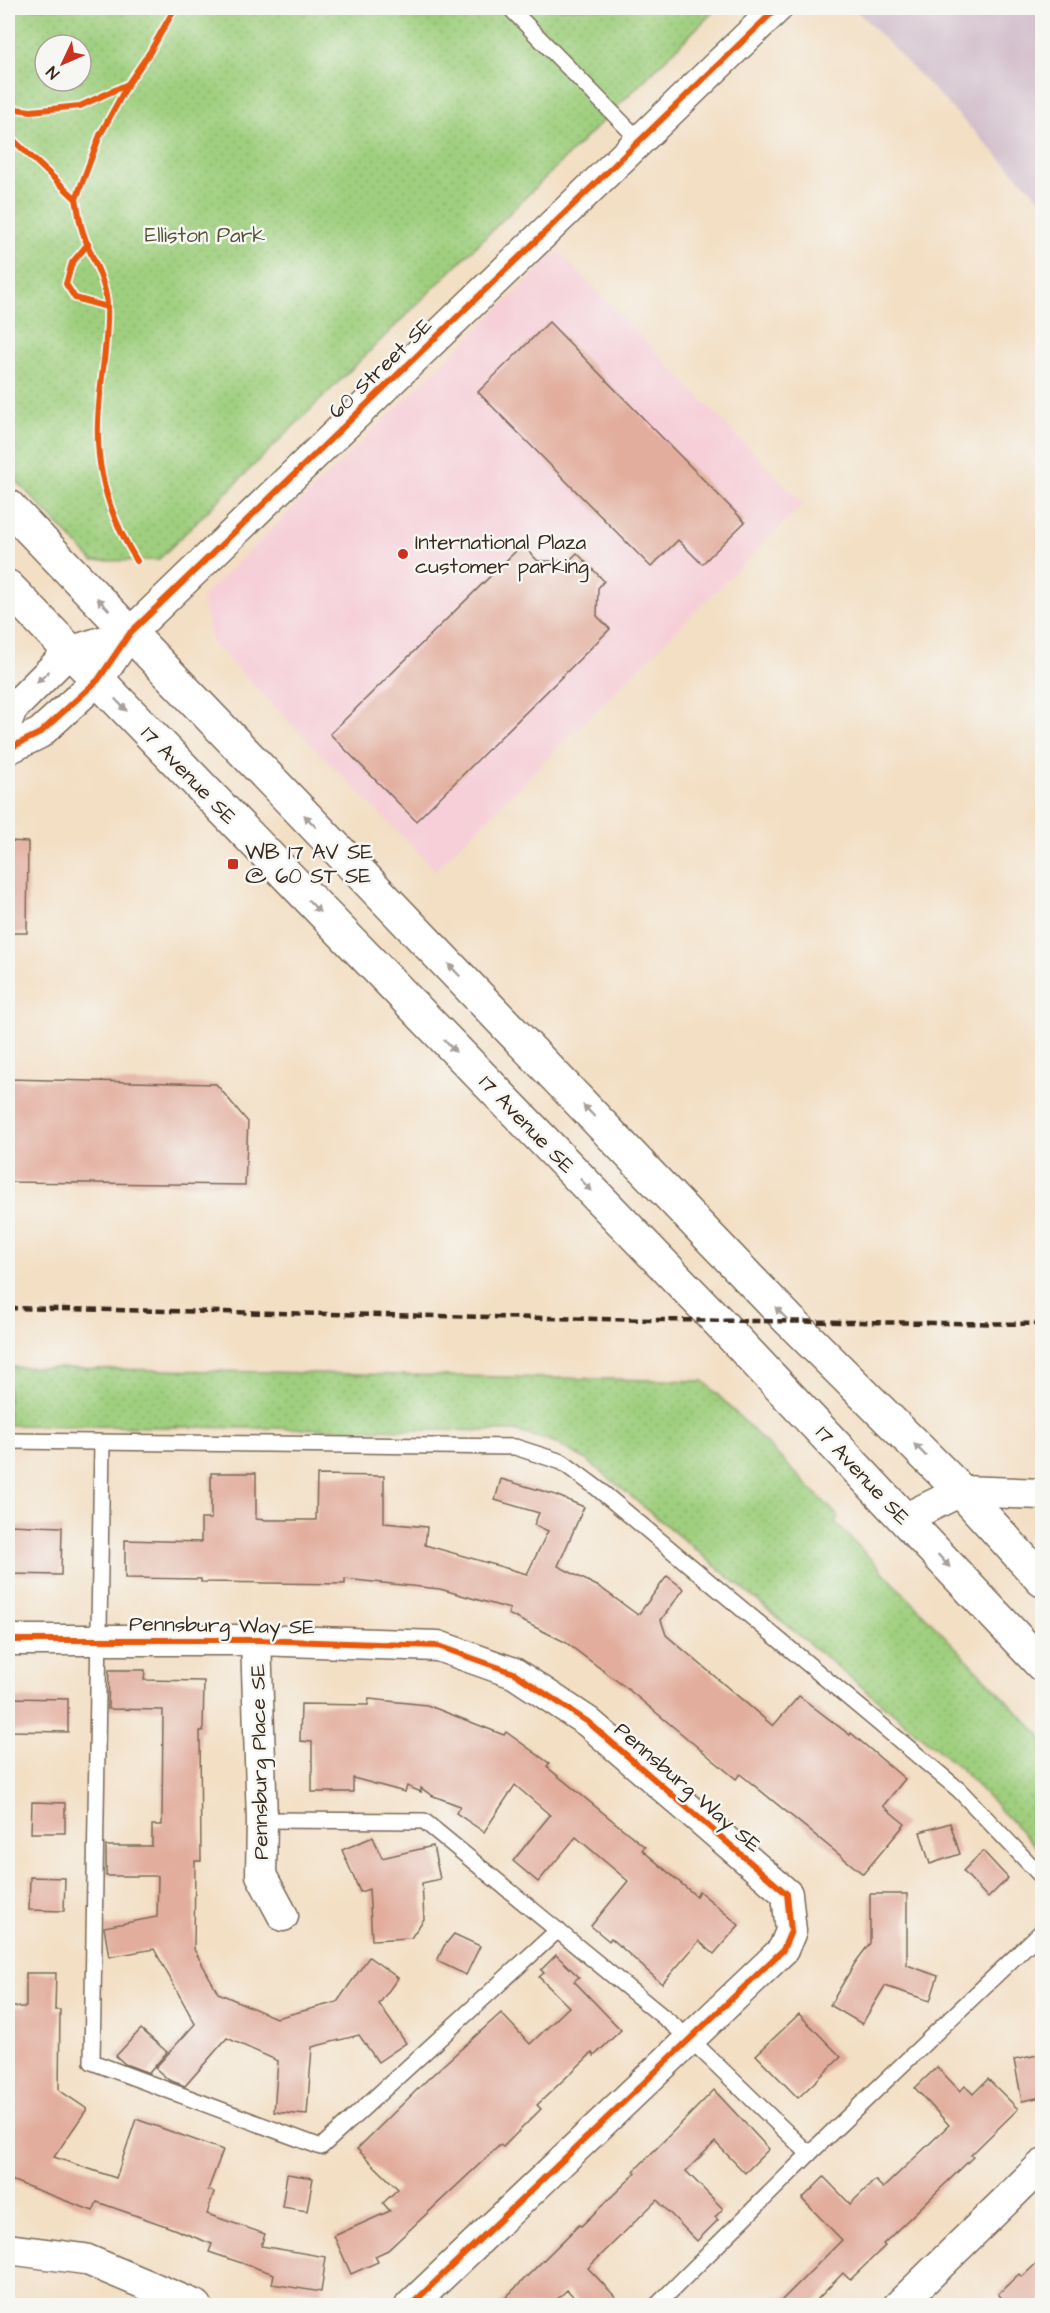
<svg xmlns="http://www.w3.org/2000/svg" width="1050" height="2313" viewBox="0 0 1050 2313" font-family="'Architects Daughter',sans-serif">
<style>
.built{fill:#f6cfd8}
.industrial{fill:#d1bdca}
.park{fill:url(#park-dots);stroke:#6d7c4e;stroke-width:1.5;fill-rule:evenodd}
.building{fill:#e2ad9d}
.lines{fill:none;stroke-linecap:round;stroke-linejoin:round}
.service-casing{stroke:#7b6958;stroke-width:18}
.minor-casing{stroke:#7b6958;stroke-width:33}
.secondary-casing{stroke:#7b6958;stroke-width:36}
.service{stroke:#fff;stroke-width:15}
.minor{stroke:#fff;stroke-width:30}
.secondary{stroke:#fff;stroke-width:33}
.rail{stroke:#3b2a1e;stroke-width:4.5;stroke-dasharray:9 4.5;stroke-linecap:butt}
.cycleway-casing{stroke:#f6f6f2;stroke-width:10}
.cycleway{stroke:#e8590c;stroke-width:6}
.oneway{fill:#a79f9a}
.poi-dot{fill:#c8321e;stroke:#f6f6f2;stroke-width:2}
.labels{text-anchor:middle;stroke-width:5;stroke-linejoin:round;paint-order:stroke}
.park-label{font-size:21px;fill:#545336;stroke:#f6f6f2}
.street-label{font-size:21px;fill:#3b2a1e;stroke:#f6f6f2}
.poi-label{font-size:21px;fill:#3b2a1e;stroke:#f6f6f2;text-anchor:start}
</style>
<defs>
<pattern id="park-dots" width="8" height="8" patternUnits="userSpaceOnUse" patternTransform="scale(1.5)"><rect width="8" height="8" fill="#9fcf7e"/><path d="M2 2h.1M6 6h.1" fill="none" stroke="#8ab26c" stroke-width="1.8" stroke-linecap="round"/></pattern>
</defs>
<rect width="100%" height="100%" fill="#f6f6f2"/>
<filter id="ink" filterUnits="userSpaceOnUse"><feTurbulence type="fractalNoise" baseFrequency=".0167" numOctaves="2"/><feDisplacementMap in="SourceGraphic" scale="12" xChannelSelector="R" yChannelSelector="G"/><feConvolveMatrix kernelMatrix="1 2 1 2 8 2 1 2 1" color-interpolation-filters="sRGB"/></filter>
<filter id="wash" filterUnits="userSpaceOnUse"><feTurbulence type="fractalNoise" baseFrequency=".008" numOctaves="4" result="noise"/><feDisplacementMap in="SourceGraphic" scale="24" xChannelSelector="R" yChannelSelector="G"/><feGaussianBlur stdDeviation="1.35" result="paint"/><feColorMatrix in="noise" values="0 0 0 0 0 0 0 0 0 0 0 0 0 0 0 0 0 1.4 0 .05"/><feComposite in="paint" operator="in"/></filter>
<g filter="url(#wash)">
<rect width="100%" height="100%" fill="#f3dfc4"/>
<!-- built -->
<path class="built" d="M558,251L803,504L435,870L211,642L202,597Z"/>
<!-- industrial -->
<path class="industrial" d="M854,8H1042V201Z"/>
<!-- park -->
<g class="park">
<path d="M8,8H717L158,560L93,561L8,472ZM45,45H81V81H45Z"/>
<path d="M8,1367L704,1381L839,1517L835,1522L1042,1737V1853L960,1768L587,1460L554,1442L515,1431L8,1425Z"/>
</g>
<g id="blocks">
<!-- building -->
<g class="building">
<path d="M549,322L745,522L702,564L678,540L651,567L478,392Z"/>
<path d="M522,545L538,561H569L577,553L604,581L598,588L597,616L610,629L416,821L330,734Z"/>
<path d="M8,841L28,842L27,933H8Z"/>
<path d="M8,1079L216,1084L248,1122L245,1185L8,1182Z"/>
<path d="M211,1473H256V1519L266,1520H316L317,1475L384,1476V1523L427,1527L425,1545L527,1574L548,1531L534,1525L539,1513L495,1500L501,1479L553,1494L584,1507L558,1566L601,1588L638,1615L667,1576L684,1589L661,1620L666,1635L773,1726L799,1696L850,1735L851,1733L905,1779L883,1806L905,1824L863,1874L740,1774L736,1779L629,1690L565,1642L508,1614L510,1609L440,1589L345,1579V1584L201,1582V1579L125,1578V1540L201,1542V1519H211Z"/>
<path d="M8,1525L62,1527L61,1575L8,1574Z"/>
<path d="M109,1670H145L144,1680L204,1681L203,1731H200L201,1861H195L194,1949L218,1993L276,2018L337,2002L369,1957L398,1978L379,2004L406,2043L378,2062L359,2035L312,2047L307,2115L274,2112L278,2061L227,2038L185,2086L169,2080L155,2068L195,2024L154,1949L109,1957L104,1927L157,1917L158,1876H106V1846H152V1825H162L163,1710L108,1709Z"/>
<path d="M8,1698L68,1699V1732L8,1731Z"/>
<path d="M369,1699L427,1705L504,1735L506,1732L549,1763L547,1767L645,1847L642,1850L696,1896L699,1891L739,1925L714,1954L699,1941L662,1984L611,1938L609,1941L591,1926L628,1881L576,1837L538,1882L513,1861L550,1815L515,1785L484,1832L456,1813L460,1806L431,1795L421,1788V1792L407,1786L405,1792L353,1778V1792H312V1742L300,1741L301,1704L368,1705Z"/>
<path d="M32,1802L65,1803V1833H31Z"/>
<path d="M950,1823L960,1854L930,1864L920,1832Z"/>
<path d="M373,1837L382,1858L433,1846L440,1879L422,1883L424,1919L411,1938L372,1940L369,1889L360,1892L342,1850Z"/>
<path d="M983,1851L1008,1878L988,1898L963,1871Z"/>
<path d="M30,1877L65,1878L64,1911L29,1910Z"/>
<path d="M870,1894H907V1965L938,1976L930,2001L885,1986L862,2024L830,2005L855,1963L870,1943Z"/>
<path d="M454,1934L480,1946L466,1975L437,1961L444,1946Z"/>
<path d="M556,1955L579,1977L574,1981L621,2030L594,2056L592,2053L537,2105L541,2109L503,2147L500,2145L388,2250L375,2256L378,2262L351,2274L334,2236L390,2211L383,2203L398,2189L357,2149L430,2077L501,2013L530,2044L569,2007L539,1977L544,1973L541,1970Z"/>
<path d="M26,1973H56L55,2010H60L59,2090L87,2109L54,2157L116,2178L136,2119L223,2150L208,2190L214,2192L207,2214L265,2234L261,2246L326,2257L321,2292L272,2284L274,2274L209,2252L212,2244L166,2226L97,2202L93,2211L8,2179V2007H26Z"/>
<path d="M799,2014L841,2057L798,2098L756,2055Z"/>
<path d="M141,2029L167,2052L149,2073L125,2064L116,2056Z"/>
<path d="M1042,2054V2097L1022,2101L1014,2060Z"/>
<path d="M937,2067L960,2091L965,2086L973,2094L988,2079L1018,2109L971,2155L973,2157L883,2244L885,2246L850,2280L843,2273L811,2306H776L842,2240L802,2199L824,2177L850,2204L875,2180L883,2188L949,2125L915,2088Z"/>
<path d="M714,2090L769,2149L745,2173L715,2142L686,2171L723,2209L715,2217L718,2220L697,2241L657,2200L588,2268L624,2306H583L567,2290L550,2306H497L579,2225L581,2226L636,2173L634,2171Z"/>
<path d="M287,2174L313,2178L307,2211L282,2207Z"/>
<path d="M1042,2258V2306H1010L998,2294L1019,2274L1022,2277Z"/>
</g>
</g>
</g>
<g filter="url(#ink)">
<use href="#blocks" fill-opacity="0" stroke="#7b6958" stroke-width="1.5"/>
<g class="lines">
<!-- service casing -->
<g class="service-casing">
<g id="service">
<path d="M510,8L640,141"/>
<path d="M8,1441L515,1447L562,1462L597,1488L959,1790L1042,1877"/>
<path d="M102,1443L92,2062L321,2147L558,1930"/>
<path d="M262,1820L424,1821L689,2038L809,2154"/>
<path d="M656,2306L809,2154L1042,1931"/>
</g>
</g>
<!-- minor casing -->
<g class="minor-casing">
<g id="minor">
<path d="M8,719L12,709L69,652L130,633"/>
<path d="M8,749L40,733L98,680L130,633L777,8"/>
<path d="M904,1519L961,1491L1042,1494"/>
<path d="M8,1640H256L438,1646L514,1673L588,1722L787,1894L791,1931L783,1950L410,2306"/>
<path d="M256,1640L262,1820L261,1875L283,1916"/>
<path d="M8,2249L85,2259L197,2306"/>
<path d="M898,2306L1042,2165"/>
</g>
</g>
<!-- secondary casing -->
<g class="secondary-casing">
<g id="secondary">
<path d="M8,506L789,1320L961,1491L1042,1580"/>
<path d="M8,587L717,1320L1042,1665"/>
</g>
</g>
<!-- service -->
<use href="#service" class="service"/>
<!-- minor -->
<use href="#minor" class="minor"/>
<!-- secondary -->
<use href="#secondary" class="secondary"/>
<!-- rail -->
<path class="rail" d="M8,1308L656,1320L1042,1324"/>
<!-- cycleway casing -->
<g class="cycleway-casing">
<g id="cycleway">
<path d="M8,108L31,111L80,106L128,84L150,52L175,8"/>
<path d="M8,135L76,199L100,135L128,84"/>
<path d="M76,199C78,208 79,218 81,226C88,253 105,276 107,304C109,344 99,383 98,423C96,474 110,518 137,561"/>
<path d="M88,244L72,263L66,284L75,298L107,307"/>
<path d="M8,749L40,733L98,680L130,633L777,8"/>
<path d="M8,1640H256L438,1646L514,1673L588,1722L787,1894L791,1931L783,1950L410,2306"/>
</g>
</g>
<!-- cycleway -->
<use href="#cycleway" class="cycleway"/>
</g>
<!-- one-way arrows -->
<defs><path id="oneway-solid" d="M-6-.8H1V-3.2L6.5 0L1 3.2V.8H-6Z" transform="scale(1.5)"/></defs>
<g class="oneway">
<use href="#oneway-solid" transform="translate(103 604) rotate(-134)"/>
<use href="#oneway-solid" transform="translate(43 677) rotate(136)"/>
<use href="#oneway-solid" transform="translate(121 705) rotate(46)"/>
<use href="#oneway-solid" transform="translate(310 821) rotate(-134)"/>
<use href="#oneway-solid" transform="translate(314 906) rotate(46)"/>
<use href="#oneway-solid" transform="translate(454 970) rotate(-134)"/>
<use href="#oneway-solid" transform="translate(450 1046) rotate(46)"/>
<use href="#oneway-solid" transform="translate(589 1111) rotate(-134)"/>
<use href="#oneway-solid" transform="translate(586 1185) rotate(46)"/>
<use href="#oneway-solid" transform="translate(781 1313) rotate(-134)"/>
<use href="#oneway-solid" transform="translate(920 1450) rotate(-135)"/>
<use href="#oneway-solid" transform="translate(944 1561) rotate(47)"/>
</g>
</g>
<!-- markers -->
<g class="poi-dot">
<circle cx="403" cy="554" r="6"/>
<rect x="227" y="858" width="12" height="12" rx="3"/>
</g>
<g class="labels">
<!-- park labels -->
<g class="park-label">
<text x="205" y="242">Elliston Park</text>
</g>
<!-- street labels -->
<g class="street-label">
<text transform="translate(380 368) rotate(-44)" y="7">60 Street SE</text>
<text transform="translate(189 775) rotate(46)" y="7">17 Avenue SE</text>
<text transform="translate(527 1124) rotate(46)" y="7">17 Avenue SE</text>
<text transform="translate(863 1475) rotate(47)" y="7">17 Avenue SE</text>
<text transform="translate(222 1625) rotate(1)" y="7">Pennsburg Way SE</text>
<text transform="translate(259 1762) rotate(-91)" y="7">Pennsburg Place SE</text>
<text transform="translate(688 1787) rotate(41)" y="7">Pennsburg Way SE</text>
</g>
<!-- poi labels -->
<g class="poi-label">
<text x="415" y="549">International Plaza<tspan x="415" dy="24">customer parking</tspan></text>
<text x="245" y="859">WB 17 AV SE<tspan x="245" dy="24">@ 60 ST SE</tspan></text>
</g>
</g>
<!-- margin -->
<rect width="1050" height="2313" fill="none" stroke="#f6f6f2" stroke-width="30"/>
<!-- north arrow -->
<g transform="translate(63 63) rotate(226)"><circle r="28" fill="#f6f6f2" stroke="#aba49d" stroke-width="1.5"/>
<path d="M0-4.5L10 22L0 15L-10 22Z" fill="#c8321e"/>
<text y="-9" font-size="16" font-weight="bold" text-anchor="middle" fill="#3b2a1e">N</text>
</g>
</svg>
